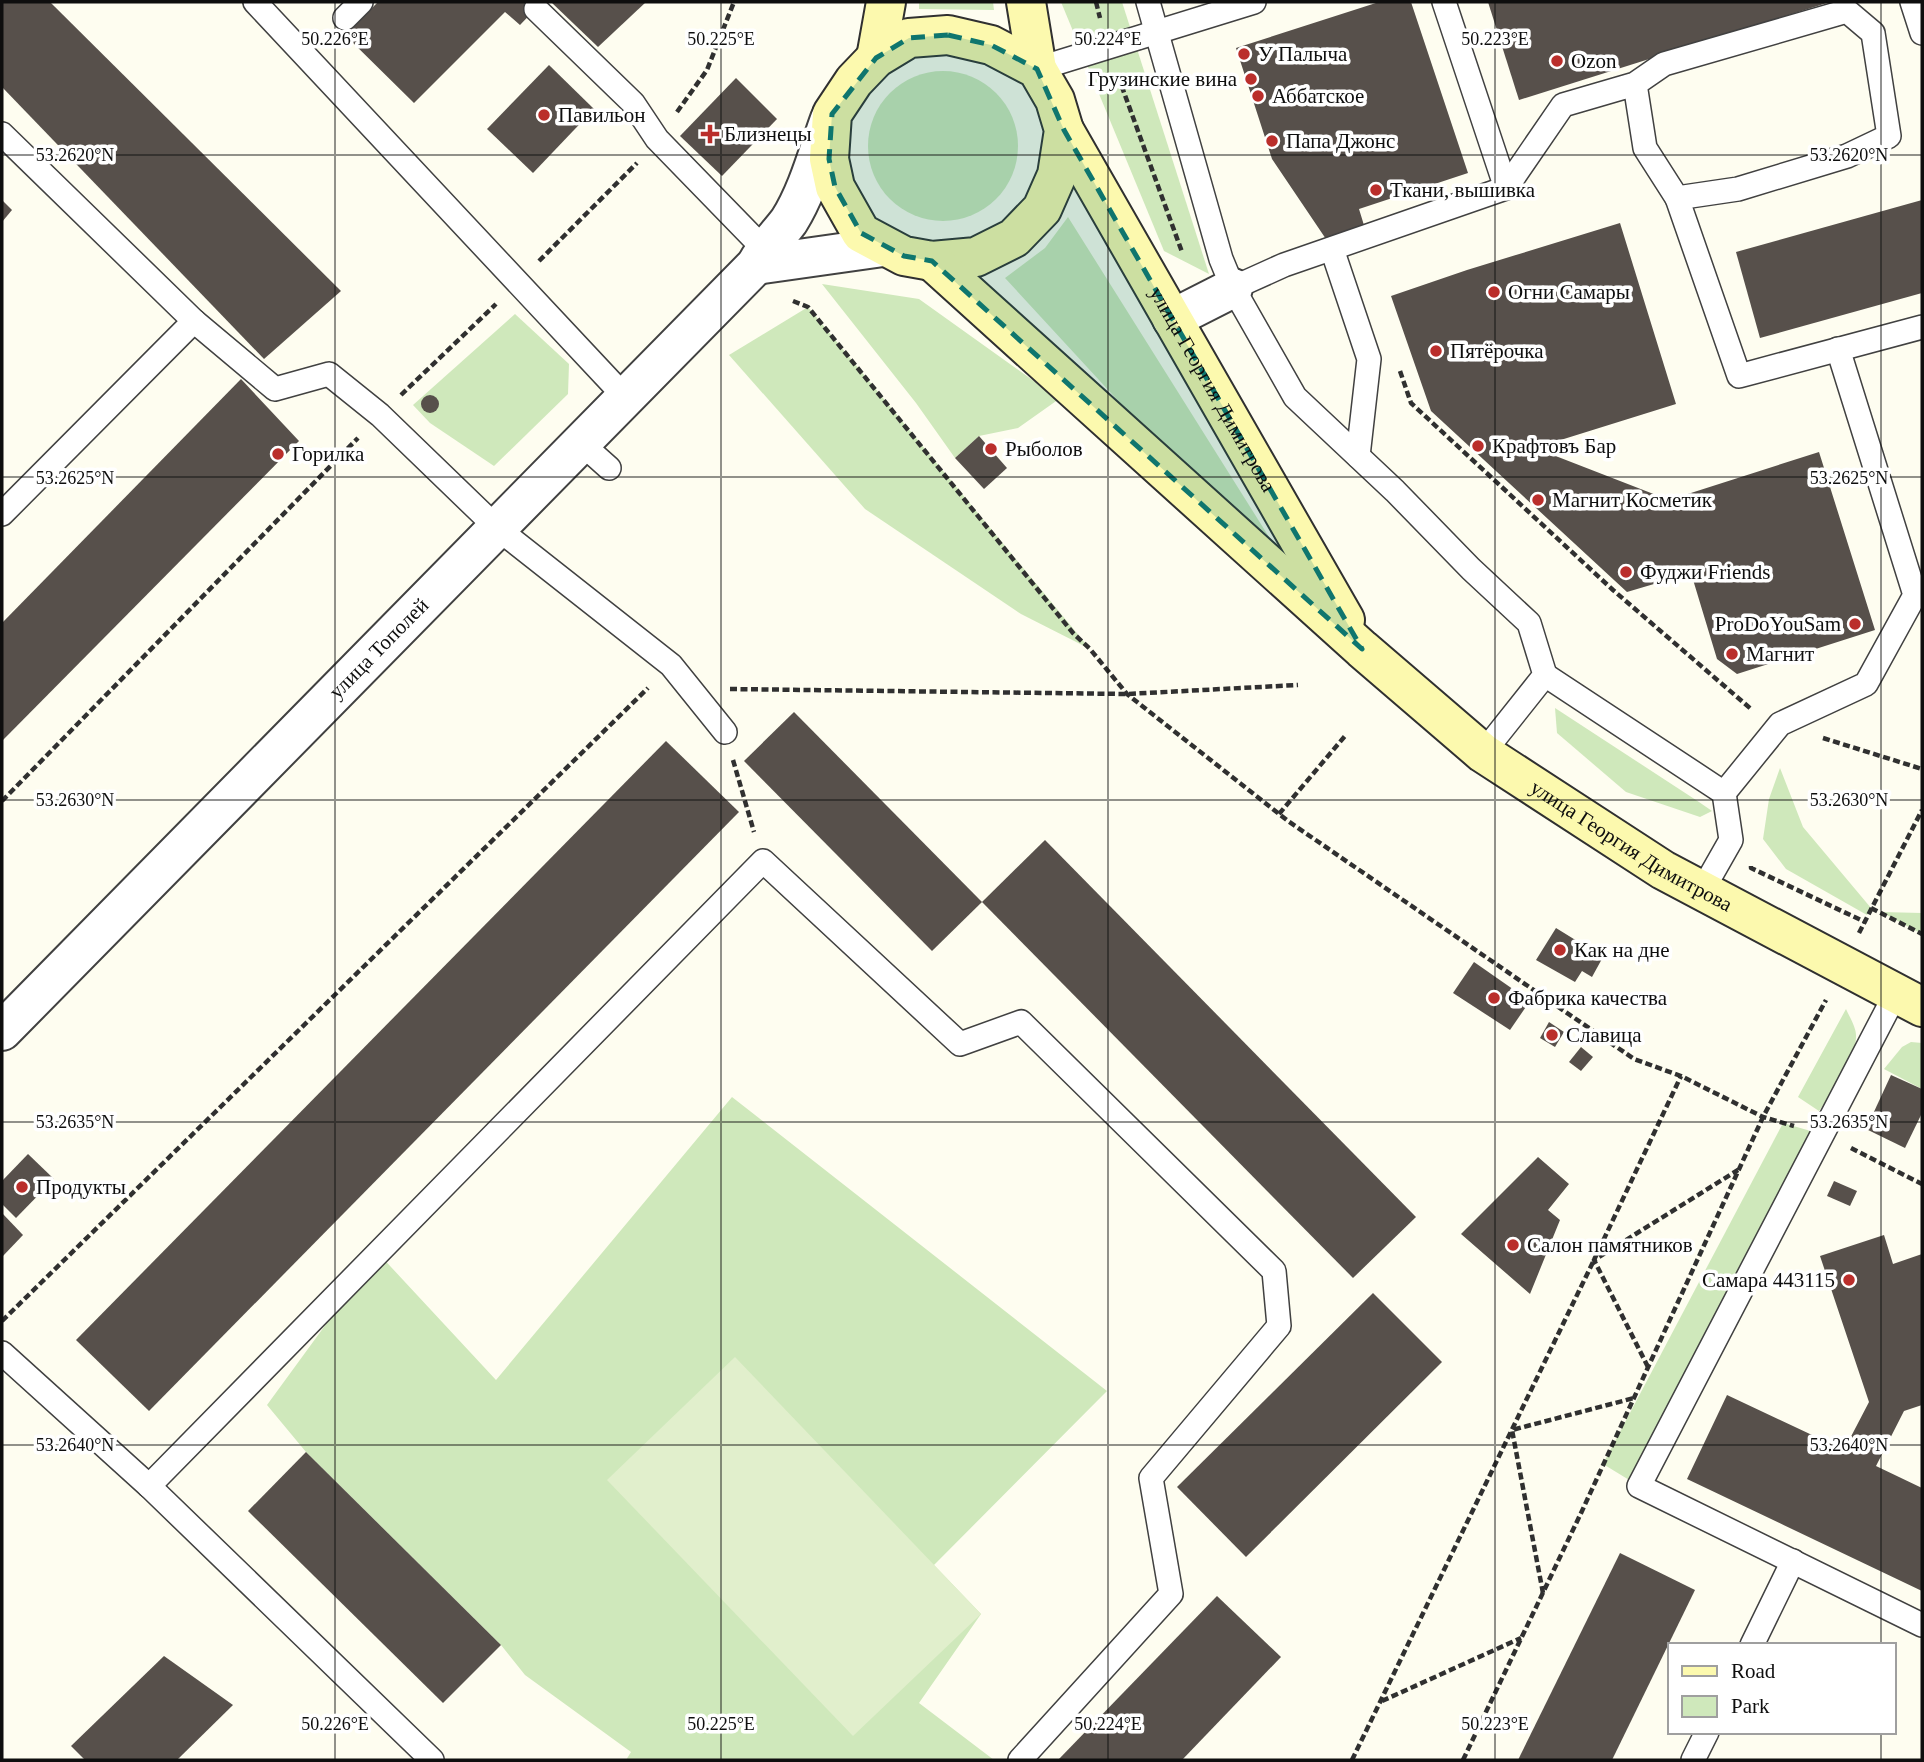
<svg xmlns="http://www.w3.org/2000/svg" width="1924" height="1762" viewBox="0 0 1924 1762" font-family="Georgia,serif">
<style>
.green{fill:#cfe8bb}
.pitch{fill:#e1efcc}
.building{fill:#57504b}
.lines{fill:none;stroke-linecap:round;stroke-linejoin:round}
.lane-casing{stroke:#414141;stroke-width:26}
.street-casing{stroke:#414141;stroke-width:42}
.secondary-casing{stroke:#303030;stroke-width:42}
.path{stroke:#303030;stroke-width:4.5;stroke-dasharray:7 3.5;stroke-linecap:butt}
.lane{stroke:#fff;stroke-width:23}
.street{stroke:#fff;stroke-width:38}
.secondary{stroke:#fcf9ae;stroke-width:38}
.marked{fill:#0f766e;fill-opacity:0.2;stroke:#0f766e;stroke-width:5;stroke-dasharray:14 9;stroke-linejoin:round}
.ticks{fill:none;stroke:#0e0e0e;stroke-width:2;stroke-opacity:0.45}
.poi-dot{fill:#ba2e2b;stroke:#fff;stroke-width:2.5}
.labels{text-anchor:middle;stroke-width:7;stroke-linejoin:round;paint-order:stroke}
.poi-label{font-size:21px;fill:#0e0e0e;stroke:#fff;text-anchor:start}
.street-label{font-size:21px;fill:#0e0e0e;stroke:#fff}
.ticks-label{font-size:18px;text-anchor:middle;fill:#0e0e0e;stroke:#fff;stroke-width:7;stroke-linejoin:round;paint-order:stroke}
</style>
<rect width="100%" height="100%" fill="#fefdf0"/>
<!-- green -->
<g class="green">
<path d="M919,2H993L994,10L919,9Z"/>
<path d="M1061,2H1122L1209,274L1164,251Z"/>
<circle cx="943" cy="146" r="75"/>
<path d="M1068,217L1286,564L1276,572L1005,278L1045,248Z"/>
<path d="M822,284L919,299L1059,399L1018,428L979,436L955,458L916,403Z"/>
<path d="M808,307L1090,649L1021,614L865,509L729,355Z"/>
<path d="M515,314L569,364L568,394L494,466L430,423L413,405Z"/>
<path d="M1555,708L1699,802L1712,811L1700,817L1626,792L1557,733Z"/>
<path d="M1780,768L1803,827L1871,908L1867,915L1786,869L1763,839L1769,799Z"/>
<path d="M1881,912L1922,913V934Z"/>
<path d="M1846,1009C1849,1016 1856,1027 1856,1035C1857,1059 1832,1092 1819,1111L1798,1097Z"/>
<path d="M1911,1042L1922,1043V1089L1884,1069L1902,1047Z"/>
<path d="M732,1097L1107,1391L934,1565L981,1614L919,1703L994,1760H626L631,1752L525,1675L501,1645L306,1452L267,1405L378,1253L496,1380Z"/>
<path d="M1783,1123L1821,1134L1639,1486L1603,1464Z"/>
</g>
<!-- pitch -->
<path class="pitch" d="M735,1357L981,1614L853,1736L607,1480Z"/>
<!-- building -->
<g class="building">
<path d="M2,2H50L341,291L264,359L2,87Z"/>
<path d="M378,2H542L520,25L505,12L414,103L345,35Z"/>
<path d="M551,2H646L598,47Z"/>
<path d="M1379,2H1411L1468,173L1359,209L1367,235L1330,245L1272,159L1236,48Z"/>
<path d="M1488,2H1830L1519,100Z"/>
<path d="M549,65L594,109L533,173L487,129Z"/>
<path d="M736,78L777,119L722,176L680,136Z"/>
<path d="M2,200L12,210L2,222Z"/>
<path d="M1922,200V293L1760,338L1736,252Z"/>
<path d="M1620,223L1676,404L1535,448L1669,500L1819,452L1875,630L1737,674L1717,659L1691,573L1627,592L1431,411L1391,296L1467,270Z"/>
<path d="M241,379L299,441L2,741V623Z"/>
<circle cx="430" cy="404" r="9"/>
<path d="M979,436L1007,468L984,489L955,458Z"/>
<path d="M794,712L982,902L932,951L744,761Z"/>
<path d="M666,741L739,812L149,1411L76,1340Z"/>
<path d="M1045,840L1416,1217L1353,1278L982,902Z"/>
<path d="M1556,928L1603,957L1592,977L1582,971L1575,982L1536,960Z"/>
<path d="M1474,962L1530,1001L1510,1030L1453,993Z"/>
<path d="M1549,1022L1564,1032L1555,1047L1540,1038Z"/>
<path d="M1581,1047L1593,1057L1581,1071L1569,1062Z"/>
<path d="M1891,1075L1922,1089V1113L1905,1148L1866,1129Z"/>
<path d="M28,1154L54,1179L16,1218L2,1204V1181Z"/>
<path d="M1538,1157L1569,1184L1548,1210L1560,1220L1530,1294L1461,1234Z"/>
<path d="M1834,1181L1857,1191L1850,1206L1827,1196Z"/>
<path d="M2,1213L23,1235L2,1257Z"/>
<path d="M1884,1235L1893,1264L1922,1254V1405L1904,1411L1876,1466L1922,1488V1591L1687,1479L1727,1395L1844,1450L1869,1402L1820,1256Z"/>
<path d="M1373,1293L1442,1362L1246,1557L1177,1487Z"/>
<path d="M306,1452L501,1645L443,1703L248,1511Z"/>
<path d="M1620,1553L1695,1590L1612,1760H1518Z"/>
<path d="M1217,1596L1281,1657L1182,1760H1058Z"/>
<path d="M164,1656L233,1705L177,1760H85L71,1746Z"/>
</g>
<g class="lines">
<!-- lane casing -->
<g class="lane-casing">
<g id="lane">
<path d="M255,2L625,397"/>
<path d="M1148,2L1221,259L1233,288L1295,397L1395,491L1471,569L1529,623L1545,675L1483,753"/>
<path d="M1444,2L1506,188"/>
<path d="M1912,2L1922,33"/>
<path d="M536,9L633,103L657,139L764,249"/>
<path d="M345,18L361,2"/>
<path d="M1037,69L1254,2"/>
<path d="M2,134L194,321L2,514"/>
<path d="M1677,198L1739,376L1922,327"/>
<path d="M1332,249L1369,359L1358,456"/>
<path d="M1233,288L1284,265L1506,188L1563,105L1635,84L1664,64L1847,11L1873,33L1889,136L1847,156L1738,189L1677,198L1645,148L1635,84"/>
<path d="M194,321L275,389L329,374L380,415L497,528L671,665L725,732"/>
<path d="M581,443L609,468"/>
<path d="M1545,675L1724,793L1731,840L1702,891"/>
<path d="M1724,793L1780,724L1866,684L1915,595L1838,349"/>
<path d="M1895,995L1639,1486L1922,1625"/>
<path d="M2,1353L149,1486L432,1760"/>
<path d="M149,1486L763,861L960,1044L1021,1022L1274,1271L1279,1326L1151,1478L1171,1594L1020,1760"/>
<path d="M1752,1645L1793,1561"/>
<path d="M1693,1760L1707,1732"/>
</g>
</g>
<!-- street casing -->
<g class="street-casing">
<g id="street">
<path d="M756,265L883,247"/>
<path d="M1172,319L1233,288"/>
<path id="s1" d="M2,1031L756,265C765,247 778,236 789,221C808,191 818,152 830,119"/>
</g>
</g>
<!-- secondary casing -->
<g class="secondary-casing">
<g id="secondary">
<path d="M1026,2L1037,69"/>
<path d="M948,35L991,45L1037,69L1055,100L1064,130L1057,175L1042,209L1014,238L976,257L932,261L904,256L861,233L835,187L829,159L832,114L854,81L876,58L909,38Z"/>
<path d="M876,58L886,2"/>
<path id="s2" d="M1064,130L1345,620"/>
<path id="s3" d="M932,261L1362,649L1483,753L1663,870L1922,1007"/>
</g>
</g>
<!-- path -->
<g class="path">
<path d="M1096,2L1100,18"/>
<path d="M1118,76L1182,252"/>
<path d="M677,112L707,70L734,2"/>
<path d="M539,261L637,163"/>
<path d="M793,301L808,307L1073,633L1090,649L1127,694L1288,821L1634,1059L1681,1076L1763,1117L1794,1126"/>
<path d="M1400,371L1411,403L1613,590L1751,709"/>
<path d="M401,395L496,304"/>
<path d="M730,689L1127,694L1298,685"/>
<path d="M1823,738L1922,769"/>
<path d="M733,760L754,832"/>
<path d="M2,801L358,438"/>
<path d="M1279,814L1345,736"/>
<path d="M1751,866V868L1865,922"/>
<path d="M1871,908L1922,934"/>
<path d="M1859,933L1922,810"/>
<path d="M1851,1148L1922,1184"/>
<path d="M2,1321L648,688"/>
<path d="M1648,1367L1594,1260L1738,1170"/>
<path d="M1543,1593L1512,1430L1634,1398"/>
<path d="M1382,1701L1521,1638"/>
<path d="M1352,1760L1594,1260L1681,1076"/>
<path d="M1463,1760L1582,1511L1763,1117L1826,1000"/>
</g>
<!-- lane -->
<use href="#lane" class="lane"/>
<!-- street -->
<use href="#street" class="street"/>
<!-- secondary -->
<use href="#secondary" class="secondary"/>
</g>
<!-- marked area -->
<path class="marked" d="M948,35L991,45L1037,69L1064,130L1362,649L932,261L904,256L861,233L835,187L829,159L832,114L876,58L909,38Z"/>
<!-- ticks -->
<path class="ticks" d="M335,2V1760M721,2V1760M1108,2V1760M1495,2V1760M1881,2V1645M2,155H1922M2,477H1922M2,800H1922M2,1122H1922M2,1445H1922M1881,1732V1760"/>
<!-- markers -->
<g class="poi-dot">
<circle cx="1244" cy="54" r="7"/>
<circle cx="1557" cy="61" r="7"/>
<circle cx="1251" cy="79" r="7"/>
<circle cx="1258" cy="96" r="7"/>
<circle cx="544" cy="115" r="7"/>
<path d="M706.5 123.5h7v7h7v7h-7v7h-7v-7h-7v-7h7z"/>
<circle cx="1272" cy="141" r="7"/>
<circle cx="1376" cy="190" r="7"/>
<circle cx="1494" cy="292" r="7"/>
<circle cx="1436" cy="351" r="7"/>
<circle cx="1478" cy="446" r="7"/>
<circle cx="991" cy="449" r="7"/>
<circle cx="278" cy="454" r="7"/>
<circle cx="1538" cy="500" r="7"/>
<circle cx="1626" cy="572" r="7"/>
<circle cx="1855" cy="624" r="7"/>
<circle cx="1732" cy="654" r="7"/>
<circle cx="1560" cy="950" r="7"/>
<circle cx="1494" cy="998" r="7"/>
<circle cx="1552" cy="1035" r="7"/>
<circle cx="22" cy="1187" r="7"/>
<circle cx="1513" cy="1245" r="7"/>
<circle cx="1849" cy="1280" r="7"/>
</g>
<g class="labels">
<!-- poi labels -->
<g class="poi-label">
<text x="1258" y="61">У Палыча</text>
<text x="1571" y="68">Ozon</text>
<text x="1237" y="86" text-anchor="end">Грузинские вина</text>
<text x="1272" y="103">Аббатское</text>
<text x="558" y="122">Павильон</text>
<text x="724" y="141">Близнецы</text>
<text x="1286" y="148">Папа Джонс</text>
<text x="1390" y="197">Ткани, вышивка</text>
<text x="1508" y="299">Огни Самары</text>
<text x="1450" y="358">Пятёрочка</text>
<text x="1492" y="453">Крафтовъ Бар</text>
<text x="1005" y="456">Рыболов</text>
<text x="292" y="461">Горилка</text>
<text x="1552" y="507">Магнит Косметик</text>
<text x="1640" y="579">Фуджи Friends</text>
<text x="1841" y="631" text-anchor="end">ProDoYouSam</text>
<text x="1746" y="661">Магнит</text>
<text x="1574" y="957">Как на дне</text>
<text x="1508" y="1005">Фабрика качества</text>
<text x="1566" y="1042">Славица</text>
<text x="36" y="1194">Продукты</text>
<text x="1527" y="1252">Салон памятников</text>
<text x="1835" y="1287" text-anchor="end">Самара 443115</text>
</g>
<!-- street labels -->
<g class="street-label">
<text dy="7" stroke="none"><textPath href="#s2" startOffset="299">улица Георгия Димитрова</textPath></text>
<text dy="7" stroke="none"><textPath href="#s1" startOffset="537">улица Тополей</textPath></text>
<text dy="7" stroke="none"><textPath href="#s3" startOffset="914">улица Георгия Димитрова</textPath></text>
</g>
</g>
<g class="ticks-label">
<text x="335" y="45">50.226°E</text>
<text x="721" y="45">50.225°E</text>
<text x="1108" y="45">50.224°E</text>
<text x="1495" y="45">50.223°E</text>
<text x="1849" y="161">53.2620°N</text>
<text x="75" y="161">53.2620°N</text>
<text x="1849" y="484">53.2625°N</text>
<text x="75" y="484">53.2625°N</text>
<text x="1849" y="806">53.2630°N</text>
<text x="75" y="806">53.2630°N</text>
<text x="1849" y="1128">53.2635°N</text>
<text x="75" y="1128">53.2635°N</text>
<text x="1849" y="1451">53.2640°N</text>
<text x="75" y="1451">53.2640°N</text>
<text x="335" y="1730">50.226°E</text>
<text x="721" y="1730">50.225°E</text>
<text x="1108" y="1730">50.224°E</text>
<text x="1495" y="1730">50.223°E</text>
</g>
<!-- border -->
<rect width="1924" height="1762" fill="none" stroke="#0e0e0e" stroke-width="7"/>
<!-- legend -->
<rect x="1668" y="1643" width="228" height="91" fill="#ffffff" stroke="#9f9f9f" stroke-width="2"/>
<rect x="1682" y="1666" width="35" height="10" fill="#fcf9ae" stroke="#9f9f9f" stroke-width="2"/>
<text x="1731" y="1678" font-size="21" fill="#0e0e0e">Road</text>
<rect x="1682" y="1696" width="35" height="21" fill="#cfe8bb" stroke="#9f9f9f" stroke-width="2"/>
<text x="1731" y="1713" font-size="21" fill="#0e0e0e">Park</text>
</svg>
